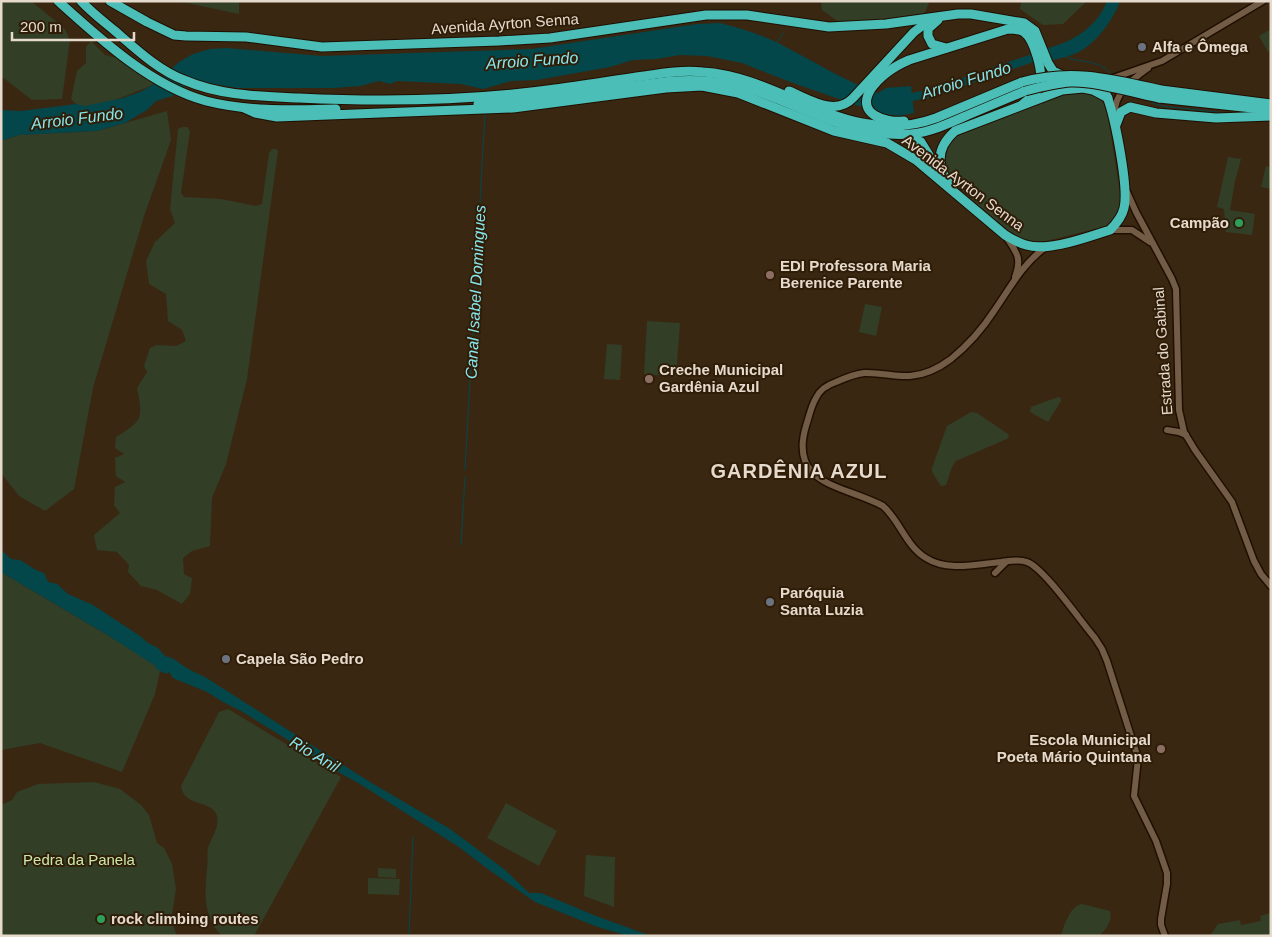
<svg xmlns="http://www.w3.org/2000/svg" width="1272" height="937" viewBox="0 0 1272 937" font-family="Helvetica,sans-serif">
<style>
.green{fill:#323e26}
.water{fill:#03474b}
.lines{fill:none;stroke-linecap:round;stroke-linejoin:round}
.stream{stroke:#03474b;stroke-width:1}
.river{stroke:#03474b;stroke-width:8}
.secondary-casing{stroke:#200f00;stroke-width:9}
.highway-casing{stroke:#200f00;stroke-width:11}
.secondary{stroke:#725c46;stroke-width:6}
.highway{stroke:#4abeb7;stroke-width:9}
.highway-bridge-casing{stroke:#200f00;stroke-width:11;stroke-linecap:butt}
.highway-bridge{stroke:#4abeb7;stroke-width:9}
.worship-dot{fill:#6b7280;stroke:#2f1d08;stroke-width:2}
.leisure-dot{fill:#2e9e5b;stroke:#2f1d08;stroke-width:2}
.education-dot{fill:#8d6e63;stroke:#2f1d08;stroke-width:2}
.labels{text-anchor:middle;stroke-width:4;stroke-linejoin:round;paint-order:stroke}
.street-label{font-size:15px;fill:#e6dacd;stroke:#2f1d08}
.poi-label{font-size:15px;font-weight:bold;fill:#e6dacd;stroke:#2f1d08;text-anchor:start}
.park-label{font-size:15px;fill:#c9e9aa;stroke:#2f1d08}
.water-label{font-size:16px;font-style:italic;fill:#87e5ec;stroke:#2f1d08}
.district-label{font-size:20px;font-weight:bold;letter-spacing:1px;fill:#e6dacd;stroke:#2f1d08}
</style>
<rect width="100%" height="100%" fill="#3a2712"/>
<!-- green -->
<g class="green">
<path d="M1,1H31L64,28L70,40L62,99L32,100L1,76Z"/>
<path d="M178,1H239V14Z"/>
<path d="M821,1H930L923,16L839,22L822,10Z"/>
<path d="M1021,1H1087L1063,24L1043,25L1020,9Z"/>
<path d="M1271,29V51L1268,52L1259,36Z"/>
<path d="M91,41L105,55L120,59L156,83C142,90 91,112 77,105C76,104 72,100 71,99L77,71L86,63V47Z"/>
<path d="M1069,91C1087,92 1100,91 1107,110L1121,200C1121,210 1116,220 1107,226L1042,242C1030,243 1021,240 1012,234L951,181L943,166L944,149L958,134Z"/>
<path d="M167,111L171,140L144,216L93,388L74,489L45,511L19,496L1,473V141L19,135L97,131Z"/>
<path d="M182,127H187L190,131L181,193L184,197L221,199L256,206L262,204L269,153L272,149H276L278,151L247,379L226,464L212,498L210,546L192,551L183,558L184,574L192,578L190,594L182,604L157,590L141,586L128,572L129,565L117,552L97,550L94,535L120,513L114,505L115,487L125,482L116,476L115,458L124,454L115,448L116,437C143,421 143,418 137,388L147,372L144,366L150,348L157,345L176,346L186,341L182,330L168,321L166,294L149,284L146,261L155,242L175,223L170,209L178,129Z"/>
<path d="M1228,157L1241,159L1235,181L1230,210L1255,214L1252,235L1226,232L1224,209L1217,207Z"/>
<path d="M1266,166L1271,167V189L1261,187Z"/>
<path d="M865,304L882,307L876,336L859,332Z"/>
<path d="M647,321L680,323L676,377L644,374Z"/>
<path d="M607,344L622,345L620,380L604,379Z"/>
<path d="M1058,397L1061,398V401L1048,422L1030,412L1031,407Z"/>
<path d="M971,412L977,413L1008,434L1009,438L956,461L952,467L946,485L941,486L932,472V468L947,426Z"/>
<path d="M1,572L161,667L155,694L122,772L40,743L1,750Z"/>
<path d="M228,709L341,777L254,936H222C202,917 205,892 207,868C208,861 207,854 208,848C211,838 220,827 217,816C212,799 184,808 181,786L219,712Z"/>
<path d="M94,782L120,789L141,805L149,815L157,843L164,848L172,864L176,889L171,920L177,936H1V805L12,800L17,792L38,784Z"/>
<path d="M506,803L557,831L539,866L487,838Z"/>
<path d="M586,855L615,857L614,907L584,896Z"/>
<path d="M378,868L396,869V878L378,877Z"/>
<path d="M368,878L400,879L399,895L368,894Z"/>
<path d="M1082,904L1110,911C1113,920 1106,930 1099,936H1061C1064,925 1070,906 1082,904Z"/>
<path d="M1271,913V936H1210L1218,924L1240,920L1241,925L1261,921L1260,916Z"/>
</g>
<!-- water -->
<g class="water">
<path d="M1107,1H1120C1113,20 1097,42 1079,52C1071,56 1061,58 1053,60L1048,48C1073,42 1098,26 1107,1Z"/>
<path d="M720,23C740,28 760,34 778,43C812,60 842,80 878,93L886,88L911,86L914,113L899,116L882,114L790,82L742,63L707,56L680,55L656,59L633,60L610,67L537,80L511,81L483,89L461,84L397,81L390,84L379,81L360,86L333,88H237L208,83L184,87L172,96L156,101L147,110L125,123L97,131L19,135L1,141V110L21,111L76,104L85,106L123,98L140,92L156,83L179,62L193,54L210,49L227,48L322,56L531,49L697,24Z"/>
<path d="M1,550L11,559L20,560L36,570L44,573L48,582L57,584L68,594L93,605L140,636L148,643L158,648L165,656L172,658L190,670L205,677L370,782L450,829L504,869L529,893H541L596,916L651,936H628L595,926L535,902L485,867L459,847L360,784L325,765L304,750L241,711L223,702L207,692L173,678L169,672L166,674L158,670L154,665L109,636L1,572Z"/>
</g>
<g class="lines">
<!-- stream -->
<g class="stream">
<path d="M777,43L783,33"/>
<path d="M1065,57C1080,63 1098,59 1110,73"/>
<path d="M1152,103L1162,106L1225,113"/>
<path d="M465,470L485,113"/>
<path d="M461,545L465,477"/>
<path d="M409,936L413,837"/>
</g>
<!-- river -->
<path class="river" d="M901,99L928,94L1059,49"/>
<!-- secondary casing -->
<g class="secondary-casing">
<g id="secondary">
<path d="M1113,78L1162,61L1263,1"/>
<path d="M1115,115C1113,93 1133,79 1148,68"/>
<path d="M1127,192L1136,212L1172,279L1176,289L1179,410L1184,432L1195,450L1232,502L1254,561L1261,574L1271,586"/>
<path d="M1110,230H1132L1150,242"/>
<path d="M1007,238C1017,253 1022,258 1015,277"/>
<path d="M1046,247C1023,263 1010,288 994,311C983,328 967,346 951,359C939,368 925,375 910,376C894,377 880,372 864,373C854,374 845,378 836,382C827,385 820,389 816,398C811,406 809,417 806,426C788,486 844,485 883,506C900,521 906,546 926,558C948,572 977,564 1001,562C1009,561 1019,559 1027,562C1044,568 1081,622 1095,638L1102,649L1107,661L1138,758L1134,796L1156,841L1167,873V884L1161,919V925L1165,936"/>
<path d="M1167,430L1179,432L1186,435"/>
<path d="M995,573L1006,562"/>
</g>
</g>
<!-- highway casing -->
<g class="highway-casing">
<g id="highway">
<path d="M58,1C100,39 151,86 206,101C249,112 292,110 336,109"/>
<path d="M81,1C91,12 103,21 115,31C136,49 158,70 184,80C221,96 259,96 299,98C384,102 471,101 555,89C585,85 615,80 644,76C664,73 683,70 703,72C784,77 849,150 936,118L1022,82"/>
<path d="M110,1L147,22L174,35L186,36L246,37L322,47L499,41L550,38L706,15H747L829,27L886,24L958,14H971L1024,23L1035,31L1048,63L1053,71L1064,76"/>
<path d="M938,20L928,29V36L932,44L946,48"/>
<path d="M1161,90L1271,104"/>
<path d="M789,91C809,99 835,117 853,98L914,32L930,20"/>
<path d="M1159,98L1271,110"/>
<path d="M478,104L520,101L672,81C694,80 714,80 736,85C795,100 847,139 911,134C931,132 950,123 968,115C987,107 1006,99 1025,91"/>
<path d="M244,108L255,113L277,117L513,108L666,88L702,86L738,93L834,131L887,143L916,160L1005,235C1012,239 1018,243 1026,245C1049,252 1087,237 1110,230C1116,224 1122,217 1124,208C1129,188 1114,108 1104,90C1102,86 1100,84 1096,82"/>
<path d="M904,121C885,123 855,114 871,89C880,76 895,66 909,60L1008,29C1014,29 1019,29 1024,32C1034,39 1043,71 1040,83C1038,93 1030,98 1023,104"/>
<path d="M1116,125L1121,112L1130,107L1156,113L1216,118L1271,116"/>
<path d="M907,136L921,142L940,173"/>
<path d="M952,187C935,167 936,148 955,131L1062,90L1083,88L1093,90L1108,98"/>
</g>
</g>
<!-- secondary -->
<use href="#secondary" class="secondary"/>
<!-- highway -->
<use href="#highway" class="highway"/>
<!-- highway-bridge casing -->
<g class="highway-bridge-casing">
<g id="highway-bridge">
<path d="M1022,82C1073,68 1112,79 1161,90"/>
<path d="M1025,91C1040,87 1055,83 1071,82C1097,81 1132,93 1159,98"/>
</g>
</g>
<!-- highway-bridge -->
<use href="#highway-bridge" class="highway-bridge"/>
</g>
<!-- markers -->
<g class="worship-dot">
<circle cx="1142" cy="47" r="5"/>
<circle cx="770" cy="602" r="5"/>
<circle cx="226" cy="659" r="5"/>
</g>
<g class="leisure-dot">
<circle cx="1239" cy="223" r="5"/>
<circle cx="101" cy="919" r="5"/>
</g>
<g class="education-dot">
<circle cx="770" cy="275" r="5"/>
<circle cx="649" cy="379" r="5"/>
<circle cx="1161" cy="749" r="5"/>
</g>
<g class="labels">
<!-- street labels -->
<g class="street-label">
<text transform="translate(505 24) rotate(-4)" y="5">Avenida Ayrton Senna</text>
<text transform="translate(963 183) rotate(37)" y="5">Avenida Ayrton Senna</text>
<text transform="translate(1163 351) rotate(-94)" y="5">Estrada do Gabinal</text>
</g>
<!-- poi labels -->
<g class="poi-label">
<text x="1152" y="52">Alfa e Ômega</text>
<text x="1229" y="228" text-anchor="end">Campão</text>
<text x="780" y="271">EDI Professora Maria<tspan x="780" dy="17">Berenice Parente</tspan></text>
<text x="659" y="375">Creche Municipal<tspan x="659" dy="17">Gardênia Azul</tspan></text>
<text x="780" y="598">Paróquia<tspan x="780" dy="17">Santa Luzia</tspan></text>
<text x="236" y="664">Capela São Pedro</text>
<text x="1151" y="745" text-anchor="end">Escola Municipal<tspan x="1151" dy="17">Poeta Mário Quintana</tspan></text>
<text x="111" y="924">rock climbing routes</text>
</g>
<!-- park labels -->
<g class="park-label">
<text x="79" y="865">Pedra da Panela</text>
</g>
<!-- water labels -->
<g class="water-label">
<text transform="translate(532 60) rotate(-4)" y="6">Arroio Fundo</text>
<text transform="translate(966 80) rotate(-17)" y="6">Arroio Fundo</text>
<text transform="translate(77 118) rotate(-7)" y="6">Arroio Fundo</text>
<text transform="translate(475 292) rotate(-87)" y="6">Canal Isabel Domingues</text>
<text transform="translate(315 754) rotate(31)" y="6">Rio Anil</text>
</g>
<!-- district labels -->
<g class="district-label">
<text x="799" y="478">GARDÊNIA AZUL</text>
</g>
</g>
<!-- border -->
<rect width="1272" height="937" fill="none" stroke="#e6dacd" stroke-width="5"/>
<!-- scale -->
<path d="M12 32v8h122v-8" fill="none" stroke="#e6dacd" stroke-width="2.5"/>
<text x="20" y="32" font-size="15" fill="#e6dacd" stroke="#2f1d08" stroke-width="4" paint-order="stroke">200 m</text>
</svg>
